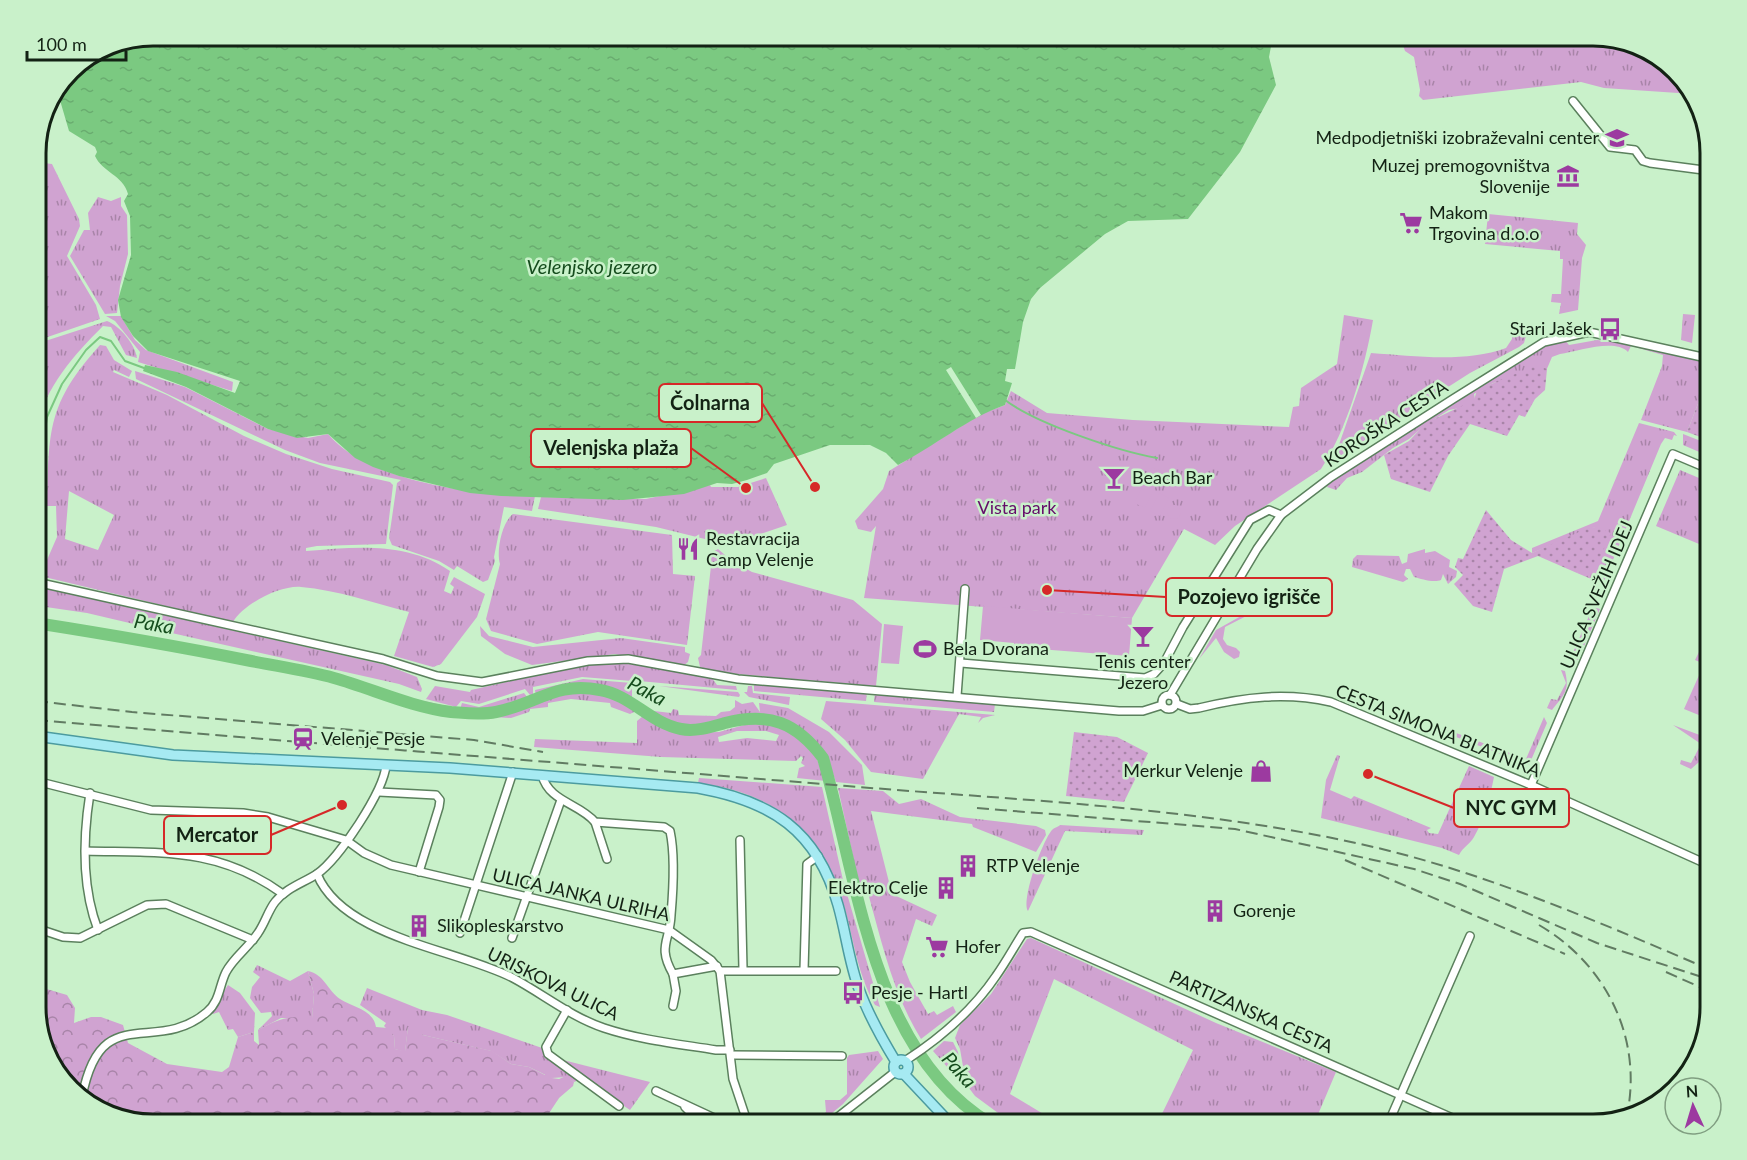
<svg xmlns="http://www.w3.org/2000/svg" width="1747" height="1160" viewBox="0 0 1747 1160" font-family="Lato,sans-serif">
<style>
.grass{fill:url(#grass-tufts);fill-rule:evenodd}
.forest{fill:url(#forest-crowns)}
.garden{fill:url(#garden-dots)}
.pitch{fill:#d0a3d1}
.water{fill:url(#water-ripples)}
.pier{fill:#c9f1ca}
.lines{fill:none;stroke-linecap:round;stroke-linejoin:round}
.stream{stroke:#7bc981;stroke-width:2}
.river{stroke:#7bc981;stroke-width:12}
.minor-casing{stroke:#5b805d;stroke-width:10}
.major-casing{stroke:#4c9b9f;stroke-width:12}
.minor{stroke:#fff;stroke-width:7}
.major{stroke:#a6eaf2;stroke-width:9}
.rail{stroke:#617b62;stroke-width:2;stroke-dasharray:12 6;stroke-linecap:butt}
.labels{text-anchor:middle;stroke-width:5;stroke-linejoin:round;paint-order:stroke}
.poi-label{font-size:18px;fill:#132214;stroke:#c9f1ca;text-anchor:start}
.street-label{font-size:18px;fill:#132214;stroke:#c9f1ca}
.park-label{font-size:18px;fill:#640c69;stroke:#c9f1ca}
.water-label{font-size:20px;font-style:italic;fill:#154c1d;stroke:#c9f1ca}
.rim{fill:none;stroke:#132214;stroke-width:3}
.leader{fill:none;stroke:#d62828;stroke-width:2}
.callout-dot{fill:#d62828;stroke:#c9f1ca;stroke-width:2}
.callout{fill:#c9f1ca;stroke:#d62828;stroke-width:2}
.callout-label{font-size:20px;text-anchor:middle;font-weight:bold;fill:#132214}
</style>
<defs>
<pattern id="grass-tufts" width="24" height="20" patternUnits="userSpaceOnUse" patternTransform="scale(1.5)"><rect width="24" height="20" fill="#d0a3d1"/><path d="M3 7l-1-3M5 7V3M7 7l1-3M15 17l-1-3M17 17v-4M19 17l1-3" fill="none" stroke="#a884a8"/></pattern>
<pattern id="forest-crowns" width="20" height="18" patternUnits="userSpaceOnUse" patternTransform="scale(1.5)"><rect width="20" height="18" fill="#d0a3d1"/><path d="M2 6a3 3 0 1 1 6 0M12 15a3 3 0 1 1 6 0" fill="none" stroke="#a884a8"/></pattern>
<pattern id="garden-dots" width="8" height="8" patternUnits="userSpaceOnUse" patternTransform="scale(1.5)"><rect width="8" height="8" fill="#d0a3d1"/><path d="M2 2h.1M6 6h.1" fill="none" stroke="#a884a8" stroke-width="1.8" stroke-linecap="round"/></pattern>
<pattern id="water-ripples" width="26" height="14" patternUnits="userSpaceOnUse" patternTransform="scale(1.5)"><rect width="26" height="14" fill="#7bc981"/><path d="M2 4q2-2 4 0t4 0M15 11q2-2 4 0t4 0" fill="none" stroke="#69ac6f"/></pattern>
</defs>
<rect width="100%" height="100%" fill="#c9f1ca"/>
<!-- grass -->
<g class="grass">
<path d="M1405,36H1594L1659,56L1693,94L1604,88L1581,82L1423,100L1419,96L1420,90L1414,57L1405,51L1402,42Z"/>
<path d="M36,162L52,164L79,219L80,226L67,256L96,305L100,319L36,341Z"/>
<path d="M98,197L111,201L121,197V206L127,215L128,254L120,286L117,313L105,314L70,256L84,230H90L88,213Z"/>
<path d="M1488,214L1578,223L1577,234L1586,245L1582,258L1578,310L1559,314L1561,303L1551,302L1552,294H1561L1563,259H1560V251L1485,244Z"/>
<path d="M1683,314L1695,315L1692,343L1681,340Z"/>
<path d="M1344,315L1373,320C1365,367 1347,430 1321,469L1235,526L1215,545L1184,529L1132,618L864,598L876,526L871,532L858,529L855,521L883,489L889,471L981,414L1005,405L1011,391L1047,413L1133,420L1289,427L1293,407L1299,406L1301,388L1337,364Z"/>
<path d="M106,316H121L135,340L146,350L233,382L232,391L138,362L140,352L115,321Z"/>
<path d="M107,321C120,326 135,344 137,358L126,355L111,327L103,326C73,356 46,386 36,429V344Z"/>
<path d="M1519,326L1527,332L1524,343L1519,347L1470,373L1337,458L1335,456L1371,353C1414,356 1465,363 1506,348L1512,339V328Z"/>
<path d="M1565,340L1569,345L1597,340L1632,344L1628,352C1614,338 1577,352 1560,354L1552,357L1546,371L1493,383L1474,394L1476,405L1449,410L1425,425L1409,439L1393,448L1362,472L1347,478L1336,490L1327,487L1329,482L1545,345Z"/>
<path d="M1639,344L1711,361V370L1687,432L1641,420L1662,366L1663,355L1635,347Z"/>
<path d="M100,345L106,346L114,360L132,371L129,377L114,370L113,372L167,395L244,436L286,454L332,469L390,482L393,485L386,544L317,546L306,548V551C355,547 407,541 450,571L444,591L451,594L454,587L450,584L454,577L485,594L477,617L441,664L433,667L394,656L409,612C374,603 337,590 301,587C281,585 243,604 233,622L40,576L57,537L56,506H47C49,430 47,404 100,345ZM69,491L114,515L98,550L65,539Z"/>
<path d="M135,371L185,387L268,429L308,438L328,434C368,482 476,495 535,496L532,511L504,507L494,557L495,561L488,580L483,582L457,566L454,570L439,561L392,545L389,538L397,483L401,480L320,463L285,450L136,379Z"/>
<path d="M1639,423L1674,432L1677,436L1674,435L1672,440L1665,438L1661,444L1603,584L1577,573L1595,527L1532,553V548L1598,521Z"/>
<path d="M1683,434L1711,445V457L1683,445Z"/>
<path d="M1680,470L1711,483V549L1656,526Z"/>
<path d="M766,478L787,525L743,540H709L656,527L538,509L541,497L646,499L710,485L711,487H738Z"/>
<path d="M513,514L672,535L673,574L695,576L687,645L598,632L537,644L491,631L486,619L500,564C496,551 502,522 513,514Z"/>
<path d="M718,549L732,561L752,572L853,600L882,624L876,686L714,672L700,667L698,658L701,655L711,566L709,563L711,553Z"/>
<path d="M1425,549V553L1435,551L1450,560L1449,567L1457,571L1456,577L1448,584L1443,574L1441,580C1434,583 1421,579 1414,577L1410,569H1406L1404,575L1408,579L1403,582L1352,567L1353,559L1357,555L1399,556L1402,564L1407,562L1408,554Z"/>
<path d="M36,586L386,665L417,677L422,689L421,692L399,684L145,627L147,619L140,617L138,625L87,613L39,606Z"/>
<path d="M1284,592L1289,594L1225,627L1223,639L1227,645L1236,648L1240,652L1239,657L1234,659L1224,652L1216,638L1199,659L1216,630Z"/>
<path d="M1593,607L1600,609L1578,660L1571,657Z"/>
<path d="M480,626L489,636L533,647L621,638L685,647V652L690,654L688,662L683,666L615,654L532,665L505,654L481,636Z"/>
<path d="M1699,652L1711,657V720L1684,709L1704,664L1695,660Z"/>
<path d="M609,663L643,665L712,678L717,685L736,686L737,690L639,681L638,688H634L632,681L582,677L533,687V694L530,695L525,689L479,704L461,701L456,707L426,699L435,686L470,692L471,690L574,667Z"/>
<path d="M1561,670L1565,671C1570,691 1564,695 1552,710L1547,708L1551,699L1557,700L1566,683Z"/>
<path d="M583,679L632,683V699C604,677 565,683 536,696L535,690Z"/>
<path d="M754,682L867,692L866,701L754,691Z"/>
<path d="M659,686L738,692L740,695L739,697Z"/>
<path d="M748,686H752L753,693L790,697L789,705L749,697L744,692H747Z"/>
<path d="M580,691L612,696L636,711L630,714L611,707L610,703L571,699L548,703V707L530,709L529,712L511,718L493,717L554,694Z"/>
<path d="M875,692L995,704L994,712L874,702Z"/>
<path d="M524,693L528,698C495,713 457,716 422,703L424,701L460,709L462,703L479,707Z"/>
<path d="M735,700L742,704L753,702L760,712L759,703L788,708L829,732L862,765L865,785L836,782L827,757L816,742L789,721L755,713L726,718L710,724L683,727L650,713L654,711L671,713L673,709L678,710L679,715L716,716L721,712L730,711L735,707Z"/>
<path d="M826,701L995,715L983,718L978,723L981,717L959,714L923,779L871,772L845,740L821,719Z"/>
<path d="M643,716L679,733L719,732L755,722L787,729L806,743L814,752L826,781L797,778L799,768L805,766L801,763L803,758L801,756L796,761L661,757L534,747L535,739L637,743V721ZM737,731H766L779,735L776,741L747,738L719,742L718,737Z"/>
<path d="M1544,717L1547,723L1529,765L1443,732L1444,729L1448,730L1526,759Z"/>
<path d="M1711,722V760L1706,756L1691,769L1680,764L1681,760L1691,763L1701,744L1673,725L1705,737Z"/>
<path d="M1337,755L1340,756L1330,790L1351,799L1354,796L1431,828L1427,830L1429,833L1438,834L1469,766L1494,777C1490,797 1485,818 1474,837C1470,844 1463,847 1459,855L1442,848L1321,818L1326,780Z"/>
<path d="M699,778L822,787L843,880L880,1007L875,1005C858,975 854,942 845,909C824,833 775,792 698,783Z"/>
<path d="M838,788L883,791L899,804L921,799L960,817L1036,826L1045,830L1046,835L1036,852L973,827L972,824L871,811L892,894L937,915L932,926L916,919L902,962L910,982L928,1014L934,1011L937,1015L953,1006L956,1012L921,1039C893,994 882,943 868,893H861Z"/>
<path d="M1060,825L1144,830L1142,835L1065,831L1028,911C1021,899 1043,840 1052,830C1055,827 1058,827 1060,825Z"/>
<path d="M1031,938L1216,1023L1336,1072L1314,1124H1303L1302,1116L1297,1114L1291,1124H1157L1193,1050L1054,979L1010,1094L1060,1124H1013L975,1096L966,1084L960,1049L955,1038L960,1025L991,994L1027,939Z"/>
<path d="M257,965L290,981L308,971L314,994L312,1018H281L258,1030L272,1016L271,1012L261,1013L250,998L252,987L260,977L253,972Z"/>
<path d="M228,985L240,993L255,1013L254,1032L238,1037L233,1029L228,1030L219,1012L213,1014L212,1010Z"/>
<path d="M367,988L422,1010L447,1015L545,1049L554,1063L579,1080L574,1082L566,1077L552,1078L529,1067L511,1064L491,1051L423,1035L408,1027L405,1052L395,1049L394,1036L384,1026L386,1023L360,1005Z"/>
<path d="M944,1041L953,1042L958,1052L963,1085L933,1051Z"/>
<path d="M878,1051L883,1059L843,1104L820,1123L810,1124L826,1112L825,1100H840L847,1094V1058L849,1055Z"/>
<path d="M563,1060L650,1082L630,1110L561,1064Z"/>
</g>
<!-- forest -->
<path class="forest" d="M308,971C324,974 327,990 340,999C352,1007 373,1009 376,1027L388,1028L394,1036L395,1049L405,1051L408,1027L413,1026L423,1035L492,1051L511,1064L529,1067L545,1075V1067L549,1068L552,1078L559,1079L566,1076L574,1082L573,1086L559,1098L542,1124H153L88,1104L52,1065L36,1014V986L67,995L75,1008L74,1023L91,1017H101L123,1025L128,1043L167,1064L222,1072L229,1067L238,1037L254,1032V1041L259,1045L258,1030C278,1019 290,1015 312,1018L314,994Z"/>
<!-- garden -->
<g class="garden">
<path d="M1537,365L1547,369L1545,390L1535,399L1525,417L1519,415L1507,436L1470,424L1448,456L1430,492L1391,479L1384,455L1409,441L1426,423L1474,400L1477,390Z"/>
<path d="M1711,370V441L1687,432Z"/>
<path d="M1486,510L1511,540L1532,553L1588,528L1595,527L1611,533L1594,571L1582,567L1577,573L1538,556L1504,569L1492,612L1473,606L1454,584L1463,575L1455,567L1458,558L1463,559Z"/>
<path d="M1074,732L1117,737L1148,753L1124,802L1066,796Z"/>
</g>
<!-- pitch -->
<g class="pitch">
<path d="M1152,467L1163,472L1145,508L1134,503Z"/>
<path d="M1159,493L1169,498L1160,516L1150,511Z"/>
<circle cx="1174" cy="512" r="7"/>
<path d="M983,606L1132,618L1129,656L1014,647V643L980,640Z"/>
<path d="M884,624L903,626L899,664L881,663Z"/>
</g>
<!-- water -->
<path class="water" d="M153,36H1273L1269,57L1276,85L1240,152L1188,219L1128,221L1105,234L1040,288L1031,299L1023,322L1015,369H1007L1005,381L1012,383L1005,405C966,419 935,446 898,465L886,453L870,445H830L774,464L767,473L747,480L732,484L717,483L684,494L623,500L501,496L470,493L399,476L373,467L355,458L328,434L297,438L268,429L186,387L143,371L145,365L177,372L235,393L240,381L148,351L133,336L121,317L118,300L131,255L130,216L124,201L128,194C123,175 102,172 95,156L97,152L95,147L69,131L57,90C84,51 109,45 153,36Z"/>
<!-- pier -->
<path class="pier" d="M951,367L981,415L976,418L946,370Z"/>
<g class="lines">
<!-- stream -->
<g class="stream">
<path d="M1005,400C1037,424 1118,451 1157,458"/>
<path d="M36,571L40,557L43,443L47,417L62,384L86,350L100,337L111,341L125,361L144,368"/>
</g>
<!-- river -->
<path class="river" d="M36,623C106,634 176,646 246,660C275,666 305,670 334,678C373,689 411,707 451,712C466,713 481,715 496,712C537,704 556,681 600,690C631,695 650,723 681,729C695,732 711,727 725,723C769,712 796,722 823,758C858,880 872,1053 991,1124"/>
<!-- minor casing -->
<g class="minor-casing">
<g id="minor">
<path d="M1573,101L1610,147L1635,150L1643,161L1650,163L1711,171"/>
<path d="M36,582L383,659L437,676L482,682L588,661L628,659L738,679L1119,711H1143L1162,705"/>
<path d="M961,663L1145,678L1154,674L1164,663L1183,627L1250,520L1269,510L1281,515"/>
<circle cx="1169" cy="702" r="7"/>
<path d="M1170,695L1257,549L1281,515L1331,477L1453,399L1544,342L1589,332L1711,359"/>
<path d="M957,696L965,589"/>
<path d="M1177,704L1190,709L1199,708C1244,697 1285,692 1331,702L1531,785L1711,866"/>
<path d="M542,775C549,802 579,803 595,822L664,827L670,831C675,854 673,892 671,915C670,941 657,946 673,974L717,966"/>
<path d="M36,781L151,810L243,813L268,817L346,840L364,853L391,865L669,930L711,960L720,971L733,1079L748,1124"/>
<path d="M1531,785L1673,454L1711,470"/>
<path d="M379,792L436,795L440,800L439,807L419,872"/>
<path d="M90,793C83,837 82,888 98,930"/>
<path d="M595,822L607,859"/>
<path d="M740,840L743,969"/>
<path d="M86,851C161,853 218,847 283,894"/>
<path d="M317,874C343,938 457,949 513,978C543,994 571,1017 604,1028C640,1040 679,1044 716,1050H730"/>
<path d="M36,928L63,937L80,938L147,905L166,904L253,940"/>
<path d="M460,933L513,772"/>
<path d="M512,938L561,800"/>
<path d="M804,970L807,864L818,856"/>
<path d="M720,971H836"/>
<path d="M673,974L676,991L673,1006"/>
<path d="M567,1010L546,1047L548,1054L619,1106"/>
<path d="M731,1055L842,1056"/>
<path d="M905,1061C939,1039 973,1010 996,976C1006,962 1014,947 1023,933L1031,932L1466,1124"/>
<path d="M656,1091L727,1124"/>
<path d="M82,1097C101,998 154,1057 207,1012C220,1001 219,986 226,972C234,957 249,947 258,933C265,923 268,911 275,902C286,888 303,883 317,874C339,859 384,791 386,765"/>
<path d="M685,1107L702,1124"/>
<path d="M829,1124L895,1072"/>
<path d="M1388,1124L1470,936"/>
</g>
</g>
<!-- major casing -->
<g class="major-casing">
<g id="major">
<path d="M36,736L173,755L450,768L698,788C771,801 817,830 838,905C846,933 849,962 859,989C868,1014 882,1039 896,1062"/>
<circle cx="901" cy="1067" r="7"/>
<path d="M904,1074L951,1124"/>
</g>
</g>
<!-- minor -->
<use href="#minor" class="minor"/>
<!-- major -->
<use href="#major" class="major"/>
<!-- rail -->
<g class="rail">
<path d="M36,701L132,712L474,740L543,752"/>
<path d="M36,720C306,743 577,764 847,786C1025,801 1207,807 1382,849C1496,877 1603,924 1711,970"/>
<path d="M977,808L1235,829L1414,869L1460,884L1597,943L1711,980"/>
<path d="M1345,860L1565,954"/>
<path d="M1539,925C1606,964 1643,1038 1627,1115"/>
<path d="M1666,972L1711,992"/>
</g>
</g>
<!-- icons -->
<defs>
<g id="school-bare" transform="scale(1.8)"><path d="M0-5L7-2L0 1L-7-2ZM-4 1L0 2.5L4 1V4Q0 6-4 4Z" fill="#9c3aa0" stroke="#c9f1ca" stroke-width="2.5" paint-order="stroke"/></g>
<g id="museum-bare" transform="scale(1.8)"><path d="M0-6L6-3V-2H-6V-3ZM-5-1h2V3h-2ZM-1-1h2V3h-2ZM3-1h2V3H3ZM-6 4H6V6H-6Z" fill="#9c3aa0" stroke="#c9f1ca" stroke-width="2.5" paint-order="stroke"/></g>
<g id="supermarket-bare" transform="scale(1.8)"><path d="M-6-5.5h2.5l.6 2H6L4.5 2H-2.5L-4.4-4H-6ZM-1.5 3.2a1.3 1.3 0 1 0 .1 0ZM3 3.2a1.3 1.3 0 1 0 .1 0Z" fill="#9c3aa0" stroke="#c9f1ca" stroke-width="2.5" paint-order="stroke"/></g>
<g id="bus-bare" transform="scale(1.8)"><path d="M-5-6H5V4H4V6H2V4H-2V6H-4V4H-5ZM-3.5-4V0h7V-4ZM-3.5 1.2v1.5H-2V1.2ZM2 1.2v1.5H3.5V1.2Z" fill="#9c3aa0" stroke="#c9f1ca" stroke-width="2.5" paint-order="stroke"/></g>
<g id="bar-bare" transform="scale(1.8)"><path d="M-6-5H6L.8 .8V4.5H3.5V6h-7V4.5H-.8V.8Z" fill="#9c3aa0" stroke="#c9f1ca" stroke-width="2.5" paint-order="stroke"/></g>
<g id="restaurant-bare" transform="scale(1.8)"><path d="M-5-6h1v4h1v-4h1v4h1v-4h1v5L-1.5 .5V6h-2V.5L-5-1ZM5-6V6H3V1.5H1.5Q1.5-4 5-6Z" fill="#9c3aa0" stroke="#c9f1ca" stroke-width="2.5" paint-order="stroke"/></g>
<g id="stadium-bare" transform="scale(1.8)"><path d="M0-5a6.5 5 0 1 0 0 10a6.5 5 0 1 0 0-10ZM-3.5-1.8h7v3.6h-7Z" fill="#9c3aa0" stroke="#c9f1ca" stroke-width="2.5" paint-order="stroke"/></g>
<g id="station-bare" transform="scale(1.8)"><path d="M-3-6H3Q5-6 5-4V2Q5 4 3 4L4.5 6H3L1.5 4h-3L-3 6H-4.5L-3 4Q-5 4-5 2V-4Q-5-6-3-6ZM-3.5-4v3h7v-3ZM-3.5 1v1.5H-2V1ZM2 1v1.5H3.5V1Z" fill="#9c3aa0" stroke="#c9f1ca" stroke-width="2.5" paint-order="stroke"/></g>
<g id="shop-bare" transform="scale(1.8)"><path d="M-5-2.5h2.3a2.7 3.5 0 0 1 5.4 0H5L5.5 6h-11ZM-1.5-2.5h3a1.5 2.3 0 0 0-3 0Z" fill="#9c3aa0" stroke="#c9f1ca" stroke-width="2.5" paint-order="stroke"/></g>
<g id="building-bare" transform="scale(1.8)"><path d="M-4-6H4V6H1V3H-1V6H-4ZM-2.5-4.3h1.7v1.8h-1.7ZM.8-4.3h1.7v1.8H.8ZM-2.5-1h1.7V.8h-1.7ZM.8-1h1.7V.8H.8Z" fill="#9c3aa0" stroke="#c9f1ca" stroke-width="2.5" paint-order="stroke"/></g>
</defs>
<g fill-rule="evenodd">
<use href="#school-bare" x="1617" y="138"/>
<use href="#museum-bare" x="1568" y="176"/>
<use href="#supermarket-bare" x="1411" y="223"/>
<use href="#bus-bare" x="1610" y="329"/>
<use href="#bar-bare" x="1114" y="478"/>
<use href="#restaurant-bare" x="688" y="549"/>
<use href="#bar-bare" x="1143" y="636"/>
<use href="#stadium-bare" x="925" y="649"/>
<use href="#station-bare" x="303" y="739"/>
<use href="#shop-bare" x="1261" y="771"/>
<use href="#building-bare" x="968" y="866"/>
<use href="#building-bare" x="946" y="888"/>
<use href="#building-bare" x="1215" y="911"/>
<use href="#building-bare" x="419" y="926"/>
<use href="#supermarket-bare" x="937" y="947"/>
<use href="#bus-bare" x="853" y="993"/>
</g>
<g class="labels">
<!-- poi labels -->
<g class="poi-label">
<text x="1599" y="144" text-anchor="end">Medpodjetniški izobraževalni center</text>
<text x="1550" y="172" text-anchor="end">Muzej premogovništva<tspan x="1550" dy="21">Slovenije</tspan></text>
<text x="1429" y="219">Makom<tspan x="1429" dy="21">Trgovina d.o.o</tspan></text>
<text x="1592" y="335" text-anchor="end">Stari Jašek</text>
<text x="1132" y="484">Beach Bar</text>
<text x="706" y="545">Restavracija<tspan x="706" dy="21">Camp Velenje</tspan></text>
<text x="943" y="655">Bela Dvorana</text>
<text x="1143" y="668" text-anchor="middle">Tenis center<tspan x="1143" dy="21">Jezero</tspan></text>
<text x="321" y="745">Velenje Pesje</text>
<text x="1243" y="777" text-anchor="end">Merkur Velenje</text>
<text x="986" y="872">RTP Velenje</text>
<text x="928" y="894" text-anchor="end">Elektro Celje</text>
<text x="1233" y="917">Gorenje</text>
<text x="437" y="932">Slikopleskarstvo</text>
<text x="955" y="953">Hofer</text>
<text x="871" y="999">Pesje - Hartl</text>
</g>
<!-- street labels -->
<g class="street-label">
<text transform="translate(1386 424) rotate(-33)" y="6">KOROŠKA CESTA</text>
<text transform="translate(1597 595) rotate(-67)" y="6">ULICA SVEŽIH IDEJ</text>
<text transform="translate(1438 731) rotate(22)" y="6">CESTA SIMONA BLATNIKA</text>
<text transform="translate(581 895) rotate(13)" y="6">ULICA JANKA ULRIHA</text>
<text transform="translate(553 984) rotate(26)" y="6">URISKOVA ULICA</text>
<text transform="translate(1251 1012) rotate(24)" y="6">PARTIZANSKA CESTA</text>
</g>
<!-- park labels -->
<g class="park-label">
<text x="1017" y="514">Vista park</text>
</g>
<!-- water labels -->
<g class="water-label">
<text x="592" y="274">Velenjsko jezero</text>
<text transform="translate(154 624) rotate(10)" y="7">Paka</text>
<text transform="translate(647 691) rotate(28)" y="7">Paka</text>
<text transform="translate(959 1070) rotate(48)" y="7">Paka</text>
</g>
</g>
<!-- crop -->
<path d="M0 0H1747V1160H0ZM153 46H1593A107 107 0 0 1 1700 153V1007A107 107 0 0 1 1593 1114H153A107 107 0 0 1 46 1007V153A107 107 0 0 1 153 46Z" fill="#c9f1ca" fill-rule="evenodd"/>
<path class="rim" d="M153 46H1593A107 107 0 0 1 1700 153V1007A107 107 0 0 1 1593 1114H153A107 107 0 0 1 46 1007V153A107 107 0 0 1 153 46Z"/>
<!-- callouts -->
<path class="leader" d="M815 487L762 403M746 488L691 448M1047 590L1166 597M1368 774L1454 808M342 805L271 835"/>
<g class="callout-dot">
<circle cx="815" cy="487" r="6"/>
<circle cx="746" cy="488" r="6"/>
<circle cx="1047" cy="590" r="6"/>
<circle cx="1368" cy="774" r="6"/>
<circle cx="342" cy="805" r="6"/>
</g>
<g class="callout">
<rect x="659" y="384" width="103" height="38" rx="6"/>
<rect x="531" y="429" width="160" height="38" rx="6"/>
<rect x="1166" y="578" width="166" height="38" rx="6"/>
<rect x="1454" y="789" width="115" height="38" rx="6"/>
<rect x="164" y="816" width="107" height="38" rx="6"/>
</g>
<g class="callout-label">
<text x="710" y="410">Čolnarna</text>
<text x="611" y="455">Velenjska plaža</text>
<text x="1249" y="604">Pozojevo igrišče</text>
<text x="1511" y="815">NYC GYM</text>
<text x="217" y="842">Mercator</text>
</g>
<!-- north arrow -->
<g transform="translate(1693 1106) rotate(356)"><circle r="28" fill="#c9f1ca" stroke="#809e81" stroke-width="1.5"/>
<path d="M0-4.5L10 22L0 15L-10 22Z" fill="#9c3aa0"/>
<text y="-9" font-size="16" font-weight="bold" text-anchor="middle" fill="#132214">N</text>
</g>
<!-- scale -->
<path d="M27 51v9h99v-9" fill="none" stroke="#132214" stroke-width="3"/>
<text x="36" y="51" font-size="18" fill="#132214" stroke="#c9f1ca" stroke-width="4.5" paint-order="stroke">100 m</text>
</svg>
